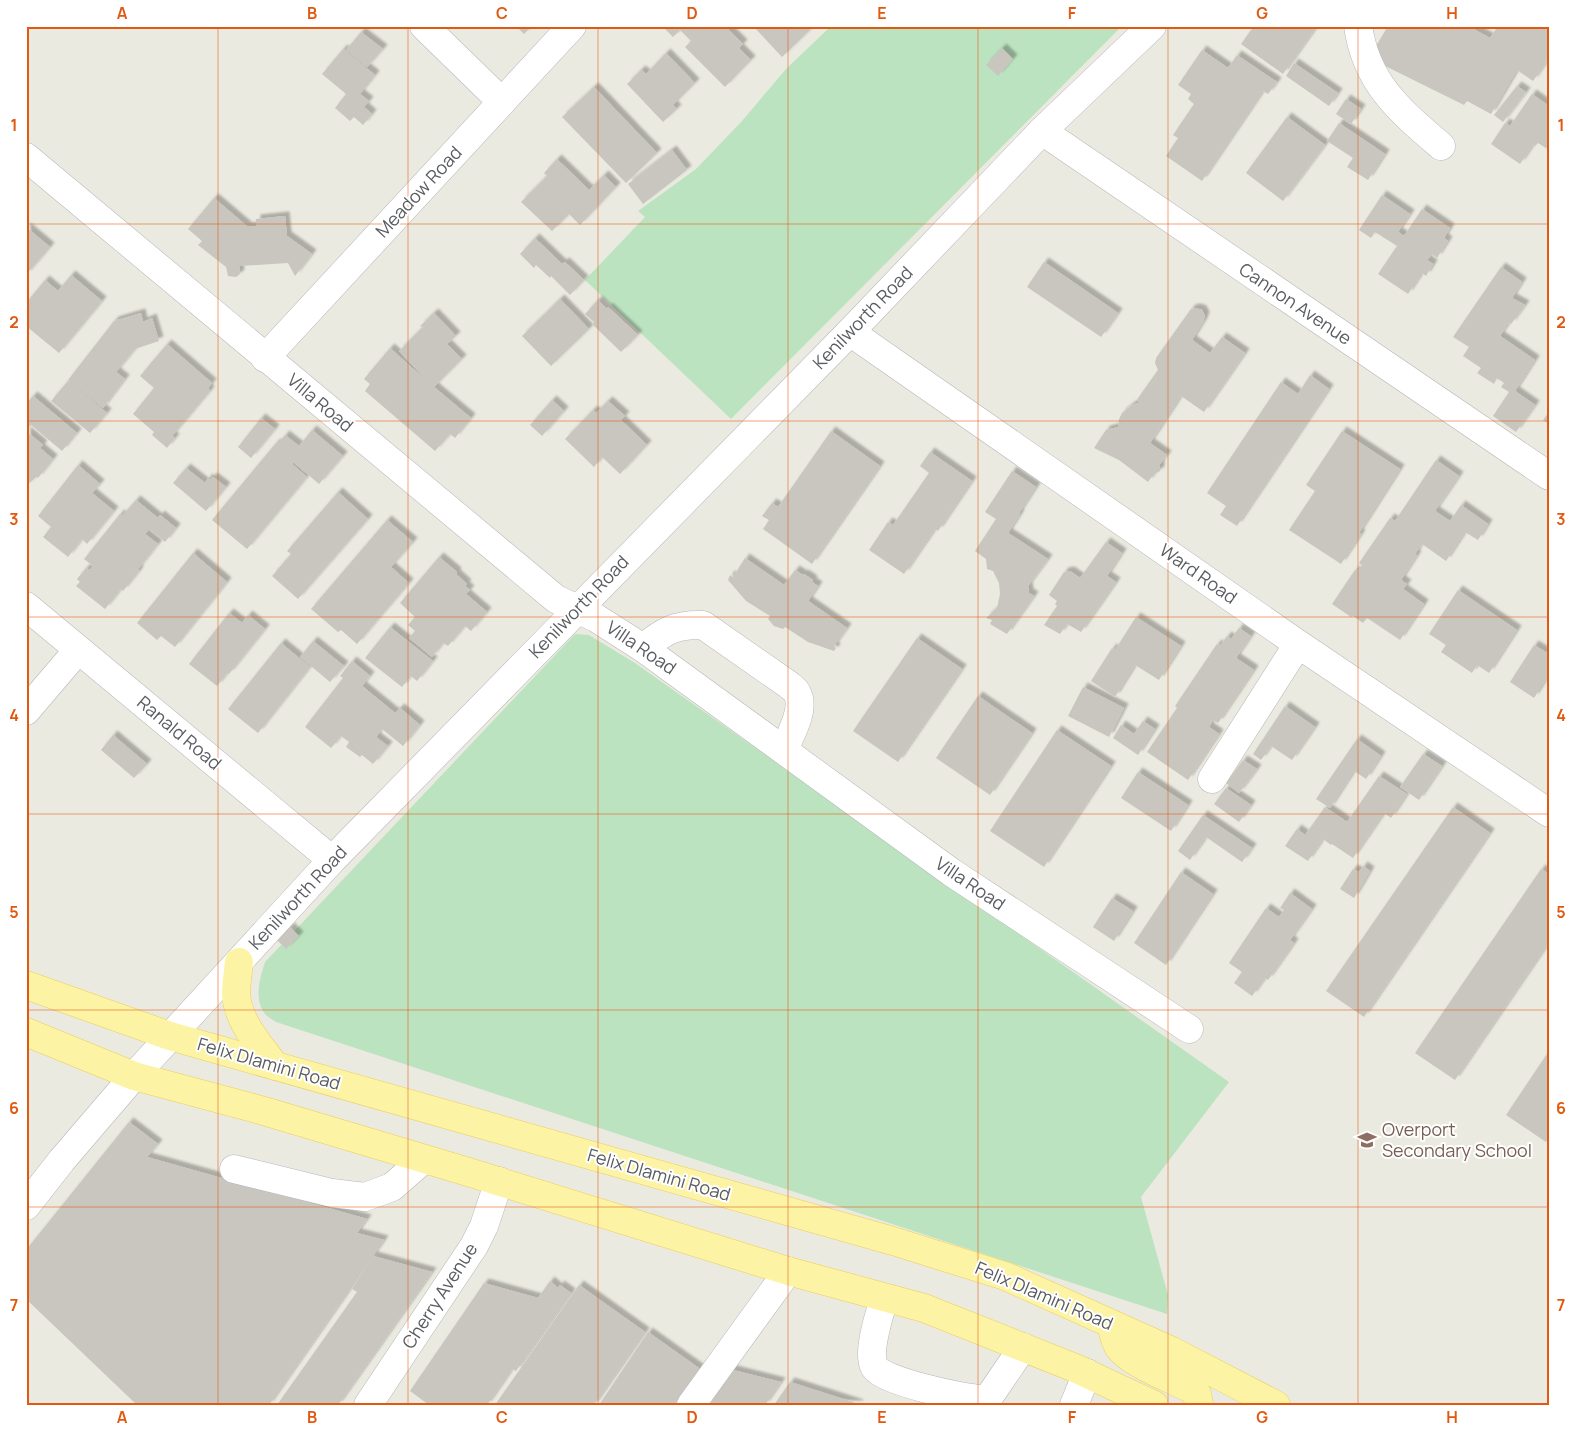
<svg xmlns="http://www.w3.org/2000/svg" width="1575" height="1431" viewBox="0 0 1575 1431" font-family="Manrope,sans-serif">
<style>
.green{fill:#bce3bf}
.building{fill:#c8c6bf;filter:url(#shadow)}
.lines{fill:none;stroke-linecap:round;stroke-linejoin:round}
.minor-casing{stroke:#b6b7bc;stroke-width:29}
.major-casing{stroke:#eccd58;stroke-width:29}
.minor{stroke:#fff;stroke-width:28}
.major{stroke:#fcf4a4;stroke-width:28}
.grid{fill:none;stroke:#e15910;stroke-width:1;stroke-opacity:0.55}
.labels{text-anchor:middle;stroke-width:4;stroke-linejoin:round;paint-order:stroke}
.street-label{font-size:18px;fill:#595c61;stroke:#fff}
.education-label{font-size:18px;fill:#785e54;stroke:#fff;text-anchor:start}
.neatline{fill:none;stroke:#e15910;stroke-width:2}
.grid-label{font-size:16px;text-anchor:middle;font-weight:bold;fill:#e15910}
</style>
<defs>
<filter id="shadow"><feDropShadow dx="4.5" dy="-4.5" stdDeviation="1" flood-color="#0004"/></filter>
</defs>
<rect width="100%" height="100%" fill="#ebeae0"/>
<!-- green -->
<g class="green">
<path d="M831,26H1122L731,419L585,280L645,217L638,211L696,169L742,121L786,69Z"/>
<path d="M575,634L589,635L635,663L1229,1082L1141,1197L1168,1295L1167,1314L276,1022C273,1020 269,1018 266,1015C253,1000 260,978 265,962Z"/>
</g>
<!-- building -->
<g class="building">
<path d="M516,26H532L524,34Z"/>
<path d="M662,26H725L743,44L739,48L751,60L725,87L685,47L691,41L680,30L673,37Z"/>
<path d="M753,26H814L782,57Z"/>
<path d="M1254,26H1317L1283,74L1241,44Z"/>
<path d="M1388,26H1468L1490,38L1498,26H1549V58L1533,81L1517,70L1491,114L1467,101L1464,105L1369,58Z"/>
<path d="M361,32L383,49L367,67L346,50Z"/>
<path d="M1002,48L1013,59L998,76L986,65Z"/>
<path d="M343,49L375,75L360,94L369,101L364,107L372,114L363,125L354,117L350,121L335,108L346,94L322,74Z"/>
<path d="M1202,50L1228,68L1237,55L1277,82L1268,94L1263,91L1202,181L1166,156L1178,138L1173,135L1194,104L1188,99L1191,94L1178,85Z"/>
<path d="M666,53L695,83L673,105L677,109L663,122L627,84L641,70L646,74Z"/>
<path d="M1294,63L1338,93L1329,106L1286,76Z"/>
<path d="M1517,86L1526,92L1503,122L1494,115Z"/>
<path d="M594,87L657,153L626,183L562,117Z"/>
<path d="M1532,94L1549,106V150L1538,143L1535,146L1533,145L1520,164L1491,144L1505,123L1510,126Z"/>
<path d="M1346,99L1361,109L1351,124L1336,114Z"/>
<path d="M1287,117L1325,145L1283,201L1246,173Z"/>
<path d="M1339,123L1385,154L1368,180L1347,167L1353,158L1327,141Z"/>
<path d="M672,150L687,170L643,204L628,184Z"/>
<path d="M557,159L589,190L604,175L616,187L580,225L569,214L552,231L521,202L547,176L544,173Z"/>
<path d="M1382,195L1410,214L1398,232L1404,236L1422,209L1450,228L1444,238L1448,241L1437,258L1432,254L1427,260L1433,264L1426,276L1422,273L1408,294L1378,274L1397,246L1375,232L1371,238L1359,230Z"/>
<path d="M214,198L248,227L256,226V219L285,216L287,236L312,254L295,276L288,263L239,266L240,274L236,277L228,276L226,267L198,245L202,241L188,229Z"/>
<path d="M26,227L50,247L26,275Z"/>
<path d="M535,238L562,264L565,262L584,280L570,295L551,276L550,278L536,265L534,268L520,254Z"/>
<path d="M1044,262L1118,313L1101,337L1027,287Z"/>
<path d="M1501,267L1522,282L1512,298L1525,305L1511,324L1509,322L1500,336L1535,360L1515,391L1535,405L1516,432L1493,416L1509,392L1501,387L1504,383L1497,378L1494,384L1477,373L1481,368L1463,356L1469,347L1453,337Z"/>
<path d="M71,275L102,301L59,353L26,326V303L45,280L58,291Z"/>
<path d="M560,299L589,329L551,366L522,336Z"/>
<path d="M598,300L607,309L608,307L638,335L621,352L592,324L594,322L585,314Z"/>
<path d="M1196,308L1202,310L1205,316L1203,322L1192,340L1210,353L1222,337L1245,353L1204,412L1181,396L1150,443L1167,455L1160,464V471L1153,475L1148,482L1119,460L1094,448L1106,430L1118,427L1119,419L1122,413L1132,405L1138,403V398L1158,370L1155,363L1156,358L1191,309Z"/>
<path d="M141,313L143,322L152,318L159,341L135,349L116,372L125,379L103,408L68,380L114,321Z"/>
<path d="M434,313L456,336L447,344L462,359L434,387L471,418L455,438L450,434L435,451L365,391L370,384L364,379L390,348L430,384L399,351L423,327L420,326Z"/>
<path d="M167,344L212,383L208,388L210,391L172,436L175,438L167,448L152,435L154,432L133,414L154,388L140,376Z"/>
<path d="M1310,375L1329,389L1237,526L1220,515L1226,506L1207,493L1281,382L1298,394Z"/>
<path d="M68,381L107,413L90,433L51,401Z"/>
<path d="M33,396L77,433L62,451L31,425L26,430V404Z"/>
<path d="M552,400L564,411L542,436L530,425Z"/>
<path d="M608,401L625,416L621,420L647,445L620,474L602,457L594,467L565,439L593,410L596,413Z"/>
<path d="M1549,412V424L1543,420Z"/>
<path d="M261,418L275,429L251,458L238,447Z"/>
<path d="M312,430L343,456L319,484L293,462L292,464L307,477L247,549L212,520L276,443L278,444L285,435L299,446Z"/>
<path d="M26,431L43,445L40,448L53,459L38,478L36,477L26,486Z"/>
<path d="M831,431L880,466L812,564L763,529L769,520L762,516L772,503L778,507Z"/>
<path d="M1342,431L1400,469L1359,533L1361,534L1341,564L1289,530L1315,491L1306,485Z"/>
<path d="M930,452L972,481L938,531L935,529L904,574L869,550L888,522L893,525L929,473L920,466Z"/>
<path d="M1436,460L1459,476L1435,511L1450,521L1461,505L1488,524L1478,540L1465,532L1446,561L1422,544L1415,554L1417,555L1401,580L1407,584L1403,589L1424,604L1400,640L1367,618L1363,623L1353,616L1351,617L1332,604L1355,570L1357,572L1362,565L1359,563L1390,518L1395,521Z"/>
<path d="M78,465L100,484L92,493L114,511L87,544L82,539L68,557L43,537L51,527L38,516Z"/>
<path d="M186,468L205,483L208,478L210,480L213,477L226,487L206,511L173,483Z"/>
<path d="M1012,471L1036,487L1019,513L1020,514L1008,533L1048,559L1028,586L1029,593L1034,596L1007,634L990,624L992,620L986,618L997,608L1000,594L999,583L993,571L987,569L986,559L975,551L996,519L985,512Z"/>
<path d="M338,492L368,519L298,599L272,576L291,554L287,551Z"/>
<path d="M136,500L158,518L160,515L176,528L165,542L149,529L145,534L158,544L138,569L139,571L123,591L121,589L105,609L76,586L80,582L77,579L86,568L89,570L93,566L84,559L120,514L122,516Z"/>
<path d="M387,520L413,542L391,567L409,583L357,644L341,630L338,632L311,609Z"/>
<path d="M1106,542L1122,553L1107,576L1116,582L1081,632L1067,624L1060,634L1044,625L1057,606L1055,604L1057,601L1049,595L1064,572L1070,571L1080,578Z"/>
<path d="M193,553L227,582L175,647L161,636L157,640L137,623Z"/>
<path d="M439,557L457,572L456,574L467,584L465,586L470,590L466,594L487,612L471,631L465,626L448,646L443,643L432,657L409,638L415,631L408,625L415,617L400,603Z"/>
<path d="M745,558L784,585L795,570L803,575L804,574L813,580L812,582L818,586L808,601L847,628L834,646L836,648L834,651L808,642L785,627L783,629L774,626L768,619L770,616L746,601L728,580L730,575L733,577Z"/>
<path d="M1458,590L1517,630L1489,673L1477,665L1472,673L1441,652L1446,645L1429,634Z"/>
<path d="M229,613L242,623L248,615L265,629L229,674L227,673L217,686L189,664Z"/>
<path d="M1136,617L1181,646L1159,680L1135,665L1115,697L1091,681L1112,648L1115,650Z"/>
<path d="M390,627L433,661L417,681L411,676L402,687L365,658Z"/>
<path d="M1239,628L1251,636L1236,658L1254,670L1218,723L1213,720L1209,727L1219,734L1188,780L1147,752L1177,708L1175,706L1217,644L1220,646L1227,636L1231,639Z"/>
<path d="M917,638L962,669L898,762L853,731Z"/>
<path d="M313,641L344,666L330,682L300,657Z"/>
<path d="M281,643L310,667L258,733L228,709Z"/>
<path d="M1534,645L1549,654V674L1534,698L1510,682Z"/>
<path d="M352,661L370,676L362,686L395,713L400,708L420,725L403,746L382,729L376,737L388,746L373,764L362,755L360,757L346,747L349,742L341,736L331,748L305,727L343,678L340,676Z"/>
<path d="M1083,687L1124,708L1109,737L1068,716Z"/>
<path d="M978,696L1032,733L990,795L936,758Z"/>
<path d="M1285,706L1315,727L1292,760L1271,746L1261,760L1253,754Z"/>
<path d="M1143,721L1155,729L1138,755L1113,738L1121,725L1134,734Z"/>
<path d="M1057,730L1111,766L1044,867L990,831Z"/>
<path d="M113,735L147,764L134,778L101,750Z"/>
<path d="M1357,739L1381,756L1366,779L1354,771L1330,808L1316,799Z"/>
<path d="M1423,754L1442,766L1419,800L1400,787Z"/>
<path d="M1243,760L1257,769L1239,793L1226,783Z"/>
<path d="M1138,772L1188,805L1171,831L1121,798Z"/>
<path d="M1379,776L1407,794L1391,818L1384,813L1353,858L1332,844L1331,845L1323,839L1308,861L1285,846L1297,829L1305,835L1325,807L1347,822Z"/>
<path d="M1226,788L1251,805L1239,822L1214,804Z"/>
<path d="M1453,807L1490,833L1364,1017L1326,991Z"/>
<path d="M1203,815L1252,848L1242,862L1206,837L1190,860L1178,851Z"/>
<path d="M1363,866L1370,871L1354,898L1340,889L1353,869L1359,872Z"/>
<path d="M1541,869L1549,874V942L1455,1080L1415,1053Z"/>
<path d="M1181,872L1213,894L1166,965L1134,943Z"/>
<path d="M1290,893L1312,909L1290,940L1294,943L1268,980L1265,978L1252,996L1234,983L1242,972L1229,963L1266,908L1279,917L1284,910L1280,908Z"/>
<path d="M1112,898L1133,911L1114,941L1093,927Z"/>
<path d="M290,927L299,936L286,949L277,940Z"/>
<path d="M1549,1051V1138L1546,1142L1506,1115Z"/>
<path d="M129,1122L158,1144L147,1157L367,1219L357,1233L384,1240L269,1405H137L26,1299V1250Z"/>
<path d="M373,1256L432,1272L338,1405H277L357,1292L352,1289Z"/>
<path d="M550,1281L558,1288L560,1285L571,1293L516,1371L512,1369L487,1405H429L410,1391L484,1283L538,1298Z"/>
<path d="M579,1285L645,1332L594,1405H495Z"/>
<path d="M648,1332L700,1369L675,1405H599Z"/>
<path d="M725,1368L781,1382L765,1405H698Z"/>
<path d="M790,1382L859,1404V1405H774Z"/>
</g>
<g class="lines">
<!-- minor casing -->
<g class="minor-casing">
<g id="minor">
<path d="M424,26L502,102"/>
<path d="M1358,26C1366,83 1400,111 1441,146"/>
<path d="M1042,131L1549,476"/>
<path d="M26,157L556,599L596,618L643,648L951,872L1189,1029"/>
<path d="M850,332L1298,644L1549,813"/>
<path d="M265,358L572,26"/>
<path d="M26,606L332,860"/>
<path d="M643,648C664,631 676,624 703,625L789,685C791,687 796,690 797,693C806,709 790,735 784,750"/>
<path d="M26,711L78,650"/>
<path d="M1212,779L1298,644"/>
<path d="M234,1169L332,1193L365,1197L392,1187L424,1159"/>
<path d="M26,1206L62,1160L134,1076L332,860L850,332L1042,131L1152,26"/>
<path d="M884,1298C880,1314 867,1350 874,1366C879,1381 966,1399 983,1399L989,1397L1023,1347"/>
<path d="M368,1405L474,1246L484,1226L499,1181"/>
<path d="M691,1405L788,1271"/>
<path d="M1074,1405L1087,1373"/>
</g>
</g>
<!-- major casing -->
<g class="major-casing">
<g id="major">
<path d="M239,962C238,972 236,984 236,994C238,1022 259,1044 275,1066"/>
<path d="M26,985L170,1036L893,1241L1005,1276L1172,1351L1276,1405"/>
<path d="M26,1032L134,1076L264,1111L465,1171L788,1271L924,1308L1075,1368L1154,1405"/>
<path d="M1111,1324C1113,1331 1114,1339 1118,1346C1127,1362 1174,1380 1191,1389L1197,1394L1199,1405"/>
</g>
</g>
<!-- minor -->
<use href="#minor" class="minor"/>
<!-- major -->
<use href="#major" class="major"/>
</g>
<!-- grid -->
<path class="grid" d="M218,26V1405M408,26V1405M598,26V1405M788,26V1405M978,26V1405M1168,26V1405M1358,26V1405M26,224H1549M26,421H1549M26,617H1549M26,814H1549M26,1010H1549M26,1207H1549"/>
<!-- icons -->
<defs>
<g id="school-bare" transform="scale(1.5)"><path d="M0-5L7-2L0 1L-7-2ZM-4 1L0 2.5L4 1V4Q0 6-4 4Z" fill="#8d6e63" stroke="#fff" stroke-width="2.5" paint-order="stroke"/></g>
</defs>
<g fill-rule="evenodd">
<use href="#school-bare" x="1367" y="1140"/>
</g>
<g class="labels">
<!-- street labels -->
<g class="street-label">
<text transform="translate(419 192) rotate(-47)" y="6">Meadow Road</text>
<text transform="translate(1295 304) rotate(34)" y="6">Cannon Avenue</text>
<text transform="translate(863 318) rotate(-46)" y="6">Kenilworth Road</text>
<text transform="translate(320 403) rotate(40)" y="6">Villa Road</text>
<text transform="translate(1198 574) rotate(35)" y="6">Ward Road</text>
<text transform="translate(579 607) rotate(-46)" y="6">Kenilworth Road</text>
<text transform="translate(641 648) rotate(34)" y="6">Villa Road</text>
<text transform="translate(179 733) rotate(40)" y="6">Ranald Road</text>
<text transform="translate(970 884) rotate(34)" y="6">Villa Road</text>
<text transform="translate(298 898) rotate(-47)" y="6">Kenilworth Road</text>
<text transform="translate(269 1064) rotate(16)" y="6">Felix Dlamini Road</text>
<text transform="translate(659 1175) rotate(16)" y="6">Felix Dlamini Road</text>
<text transform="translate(440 1296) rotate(-57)" y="6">Cherry Avenue</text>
<text transform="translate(1044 1296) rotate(23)" y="6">Felix Dlamini Road</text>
</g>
<!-- education labels -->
<g class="education-label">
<text x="1382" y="1136">Overport<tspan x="1382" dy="21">Secondary School</tspan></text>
</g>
</g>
<!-- border -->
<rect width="1575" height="1431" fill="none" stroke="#ffffff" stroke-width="55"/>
<rect x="28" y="28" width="1520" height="1376" class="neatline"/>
<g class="grid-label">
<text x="122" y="19">A</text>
<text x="312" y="19">B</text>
<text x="502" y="19">C</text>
<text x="692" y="19">D</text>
<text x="882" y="19">E</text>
<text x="1072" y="19">F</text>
<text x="1262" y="19">G</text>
<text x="1452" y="19">H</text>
<text x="14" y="131">1</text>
<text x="1561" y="131">1</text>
<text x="14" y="328">2</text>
<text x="1561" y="328">2</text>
<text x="14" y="525">3</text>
<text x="1561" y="525">3</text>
<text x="14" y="721">4</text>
<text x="1561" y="721">4</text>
<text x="14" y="918">5</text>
<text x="1561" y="918">5</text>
<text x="14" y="1114">6</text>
<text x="1561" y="1114">6</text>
<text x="14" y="1311">7</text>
<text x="1561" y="1311">7</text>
<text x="122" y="1423">A</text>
<text x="312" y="1423">B</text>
<text x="502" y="1423">C</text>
<text x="692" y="1423">D</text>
<text x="882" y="1423">E</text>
<text x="1072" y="1423">F</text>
<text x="1262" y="1423">G</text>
<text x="1452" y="1423">H</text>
</g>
</svg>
